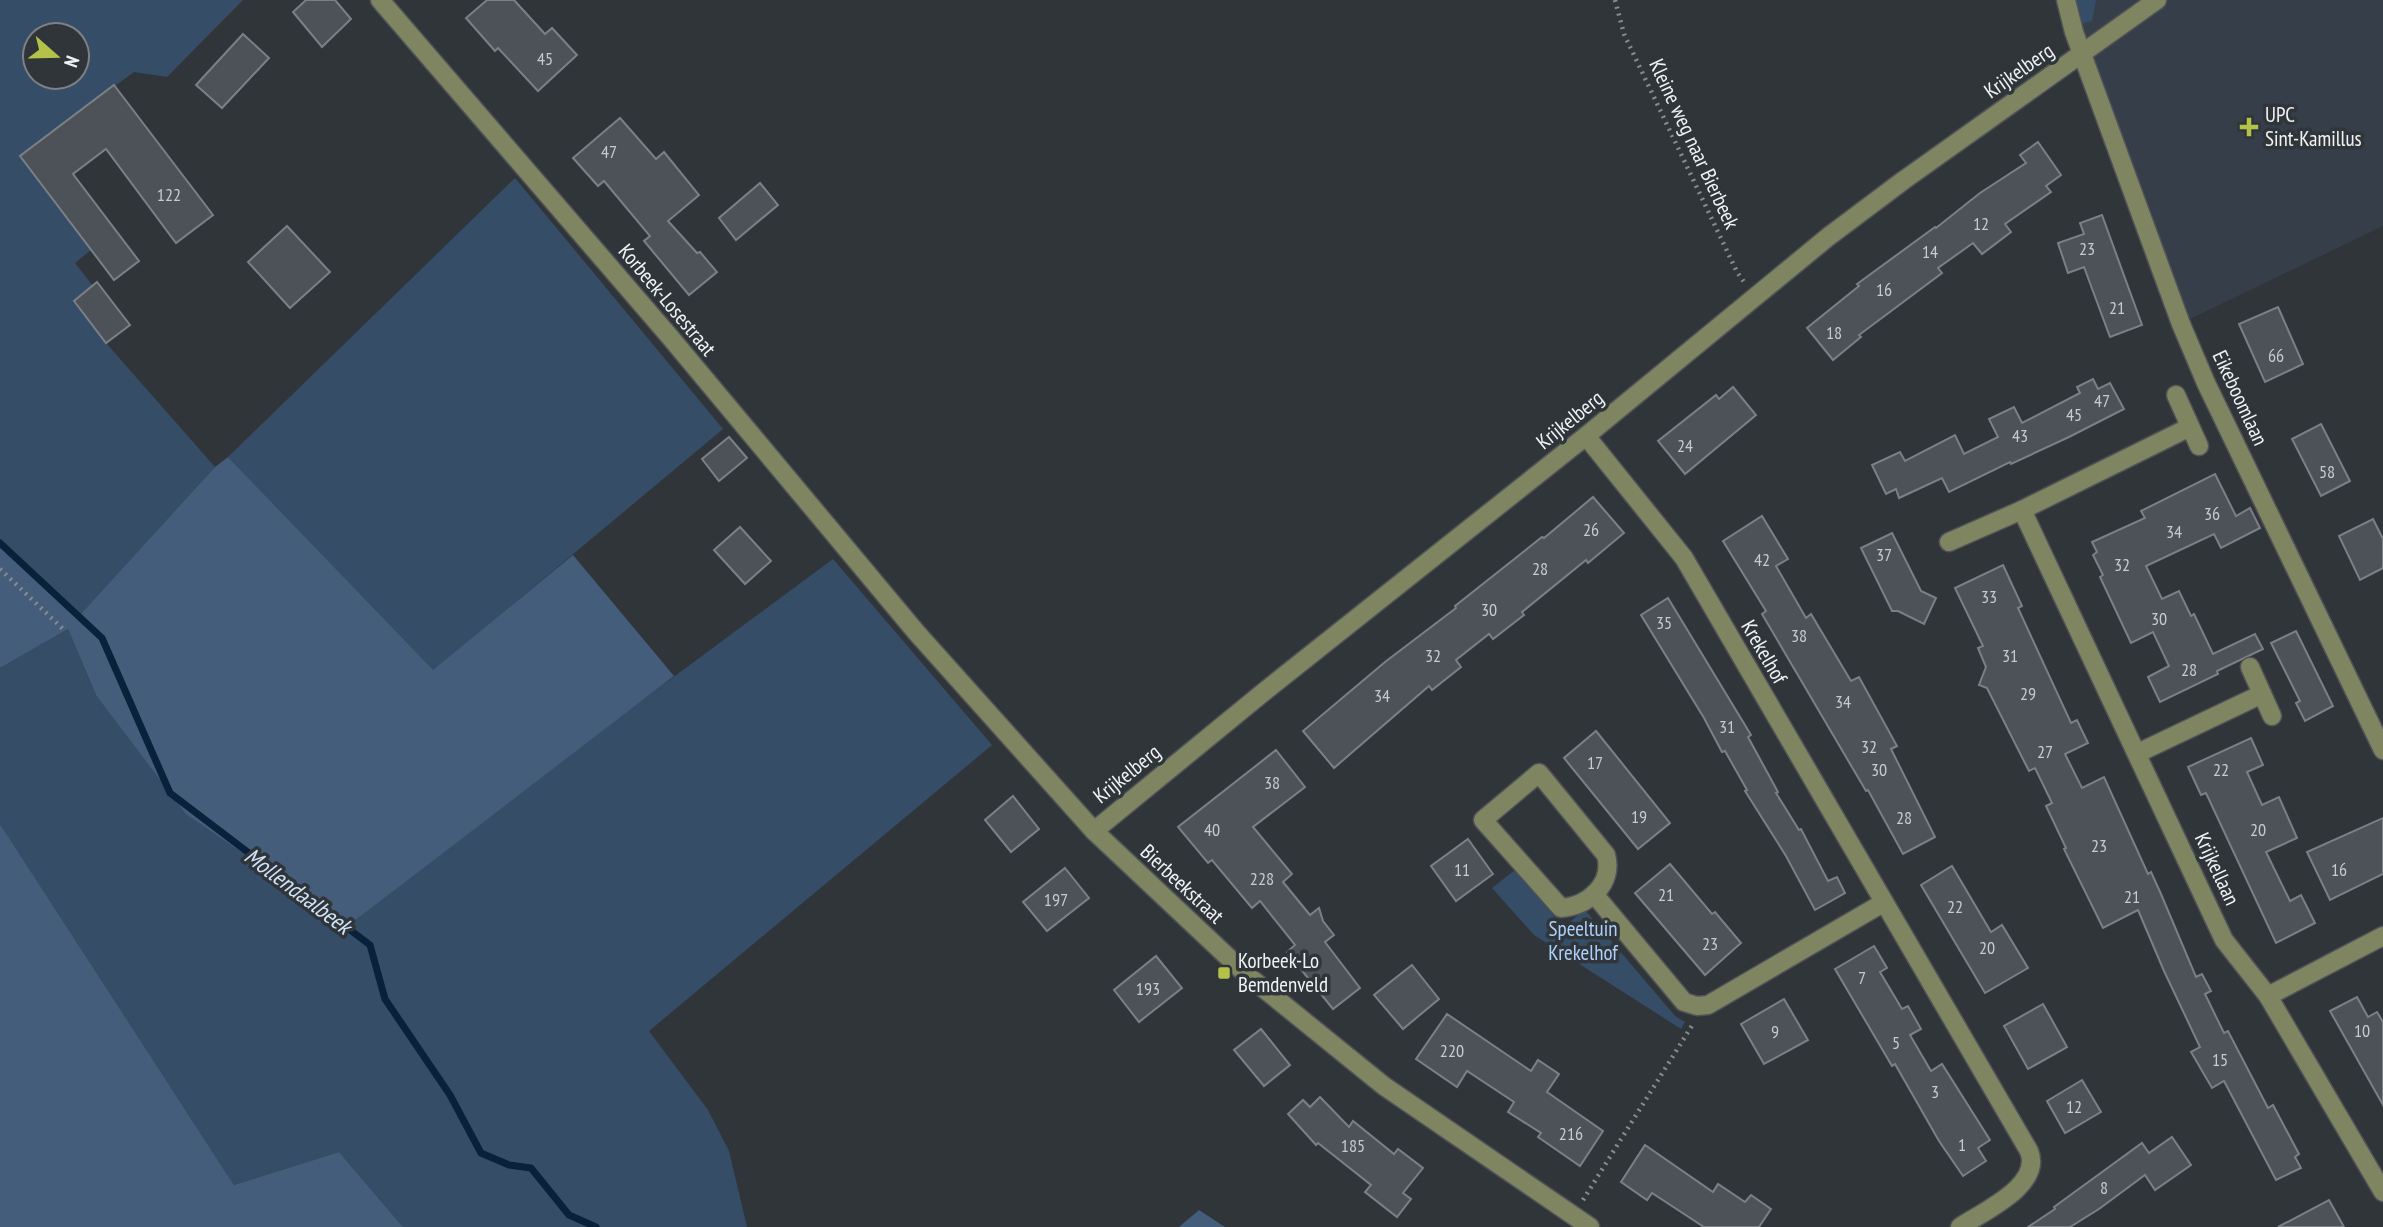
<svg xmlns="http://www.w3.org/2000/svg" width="2383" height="1227" viewBox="0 0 2383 1227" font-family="'PT Sans Narrow',sans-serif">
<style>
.built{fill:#363e49}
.green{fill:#364d68;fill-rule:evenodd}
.forest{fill:#445d7b}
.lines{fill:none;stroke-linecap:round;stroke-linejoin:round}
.stream{stroke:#09213b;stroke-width:7}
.building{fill:#4d5258;stroke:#7a8086;stroke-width:2}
.minor-casing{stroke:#4f5358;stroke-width:21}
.path{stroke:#888c90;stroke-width:4.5;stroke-dasharray:2 5;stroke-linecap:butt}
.minor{stroke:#7f8560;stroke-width:18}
.poi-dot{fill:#b4c24a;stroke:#30353a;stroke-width:2.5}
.labels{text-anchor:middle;stroke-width:7;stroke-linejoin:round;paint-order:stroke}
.number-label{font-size:18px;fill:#c7cbce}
.street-label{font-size:21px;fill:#f0f3f6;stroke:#30353a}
.poi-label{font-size:21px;fill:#f0f3f6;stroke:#30353a;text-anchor:start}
.park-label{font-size:21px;fill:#acd0fa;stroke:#30353a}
.water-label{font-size:23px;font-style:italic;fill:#d1e3f8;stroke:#30353a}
</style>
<rect width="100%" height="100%" fill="#30353a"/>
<!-- built -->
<path class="built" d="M2073,0H2383V226L2186,321L2080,27Z"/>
<!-- green -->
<g class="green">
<path d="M0,0H243L167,77L134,72L20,156L91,250L75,263L93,286L74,301L106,343L215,467L81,615L0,540ZM35,35H77V77H35Z"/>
<path d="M2076,0H2096L2092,21L2082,24Z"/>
<path d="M515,178L723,429L433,671L228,457Z"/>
<path d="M833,559L992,745L649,1031L708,1110L729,1151L747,1227H403L339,1152L234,1185L0,824V668L68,629L96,695L349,925L548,770Z"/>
<path d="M1515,870L1563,927L1585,910L1675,1016L1685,1022L1681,1029L1534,935L1492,888Z"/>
</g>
<!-- forest -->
<g class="forest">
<path d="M228,457L433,670L573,555L674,676L349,925L186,814L96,695L68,629L0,668V540L81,614L215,467Z"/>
<path d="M0,824L234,1185L339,1152L403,1227H0Z"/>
<path d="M1199,1210L1225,1227H1179Z"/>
</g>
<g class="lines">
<!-- stream -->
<path class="stream" d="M0,543L102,638L170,793L370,945L385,999L450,1095L481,1153L509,1165L531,1168L569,1215L596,1227"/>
</g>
<!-- building -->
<g class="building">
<path d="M306,0H335L351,19L322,47L293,12Z"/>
<path d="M487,0H514L545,34L552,28L577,55L538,91L498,48L495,51L466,18Z"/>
<path d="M243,34L269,58L222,108L196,85Z"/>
<path d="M114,85L213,215L176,243L106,149L73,174L139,261L114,280L20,156Z"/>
<path d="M620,118L656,159L664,152L699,195L668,221L697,253L700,252L717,272L689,295L644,241L650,236L604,181L598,186L573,158Z"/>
<path d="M2038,142L2061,175L2046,186L2051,192L2005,224L2011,232L1982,254L1973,243L1938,268L1942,273L1859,335L1861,337L1833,360L1807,328L1859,286L1857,284L1935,227L1936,228L1980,193L2026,163L2020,155Z"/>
<path d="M760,183L778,205L736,240L719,218Z"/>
<path d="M2102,215L2142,325L2110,337L2084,267L2068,273L2058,243L2084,234L2080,223Z"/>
<path d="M287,226L330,272L290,308L248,262Z"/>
<path d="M97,282L130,325L106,343L74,301Z"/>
<path d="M2278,307L2303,364L2265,382L2239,324Z"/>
<path d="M2093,379L2098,389L2110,383L2124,409L2069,437L2011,464L2010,462L1949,492L1942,478L1899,498L1896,489L1886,494L1872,465L1900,452L1905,461L1955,435L1964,454L1998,437L1989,419L2014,407L2022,423L2080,393L2077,387Z"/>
<path d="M1733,387L1756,415L1685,474L1658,441L1716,395L1719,399Z"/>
<path d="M2321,424L2350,481L2321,496L2292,439Z"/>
<path d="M729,437L747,458L719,481L702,459Z"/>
<path d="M2215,474L2236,516L2250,508L2260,528L2221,548L2214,534L2146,566L2162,599L2179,591L2191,616L2194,614L2213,654L2255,634L2263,649L2217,671L2218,674L2160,702L2148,677L2169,666L2153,632L2131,643L2100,577L2103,575L2093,555L2097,552L2092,542L2145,518L2141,511Z"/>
<path d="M1593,497L1624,533L1588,563L1586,560L1522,612L1524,615L1493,639L1489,634L1456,660L1461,667L1432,690L1429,686L1334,768L1303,731L1385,662L1456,608L1455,606L1542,537L1544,538Z"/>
<path d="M1762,516L1788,559L1776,566L1806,618L1811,614L1851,681L1859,677L1897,746L1891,749L1935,837L1903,854L1868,790L1866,791L1762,614L1766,611L1723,541Z"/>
<path d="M2373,519L2383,539V568L2360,580L2339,536Z"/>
<path d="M740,527L771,561L745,584L714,550Z"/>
<path d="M1892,533L1921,591L1936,598L1924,624L1898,611H1892L1861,548Z"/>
<path d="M2003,565L2022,606L2018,608L2071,723L2077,720L2088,743L2065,754L2082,788L2104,777L2148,874L2151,872L2161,894L2196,977L2202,974L2211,991L2205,994L2224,1033L2228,1031L2268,1108L2273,1105L2299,1154L2295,1157L2301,1168L2276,1180L2224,1081L2212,1088L2191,1052L2200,1047L2164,971L2138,910L2103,928L2064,849L2066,848L2046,806L2052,803L2035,768L2029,771L1987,688L1979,685L1986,667L1978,648L1983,646L1955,588Z"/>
<path d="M1668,598L1751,735L1748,737L1778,792L1776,793L1799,830L1801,829L1828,881L1837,877L1845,893L1815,910L1786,856L1745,791L1747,790L1725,751L1722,752L1704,718L1641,615Z"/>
<path d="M2296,631L2333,706L2305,721L2296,703L2300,701L2271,643Z"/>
<path d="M1596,731L1670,823L1638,849L1564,758Z"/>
<path d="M2251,738L2263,765L2247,772L2262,805L2279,797L2297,838L2266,852L2290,901L2301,895L2315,923L2276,943L2206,793L2201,795L2188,767Z"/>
<path d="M1276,750L1305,787L1253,827L1292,874L1283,882L1310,915L1319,908L1323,921L1334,935L1325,942L1360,988L1333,1009L1287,952L1295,945L1260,901L1252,908L1212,860L1208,863L1178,827Z"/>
<path d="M1013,796L1039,829L1011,852L985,820Z"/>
<path d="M2383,818V874L2330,900L2307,852Z"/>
<path d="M1468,839L1493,874L1456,901L1431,866Z"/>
<path d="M1670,864L1712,914L1715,912L1741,943L1705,975L1635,893Z"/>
<path d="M1952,866L1991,932L2002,925L2028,968L1985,993L1921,885Z"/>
<path d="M1065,868L1089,898L1047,931L1023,902Z"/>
<path d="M1874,946L1887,968L1880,972L1902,1009L1908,1006L1921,1029L1910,1035L1931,1071L1942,1064L1990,1140L1978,1148L1986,1161L1963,1176L1939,1141L1895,1064L1892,1066L1835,969Z"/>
<path d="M1156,956L1182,988L1139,1022L1114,990Z"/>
<path d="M1412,965L1439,999L1403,1029L1374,995Z"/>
<path d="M2357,997L2368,1017L2377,1012L2383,1022V1105L2330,1011Z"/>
<path d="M1784,999L1808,1040L1764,1064L1741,1024Z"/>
<path d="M2043,1004L2067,1047L2028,1069L2004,1026Z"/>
<path d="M1447,1014L1531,1071L1538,1060L1559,1074L1547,1092L1603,1131L1580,1166L1538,1137L1541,1133L1508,1112L1514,1102L1467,1071L1457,1087L1416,1059Z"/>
<path d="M1261,1029L1290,1065L1264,1086L1234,1050Z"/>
<path d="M2082,1080L2101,1112L2065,1133L2047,1101Z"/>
<path d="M1320,1097L1349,1127L1353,1121L1394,1154L1398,1149L1423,1168L1403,1193L1411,1199L1397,1217L1365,1192L1371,1185L1318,1143L1316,1145L1288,1114L1303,1100L1310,1107Z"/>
<path d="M2172,1137L2191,1165L2155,1190L2145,1175L2099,1209L2070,1227H2028L2055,1209L2054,1207L2142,1143L2149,1153Z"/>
<path d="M1645,1145L1713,1192L1718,1184L1745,1202L1751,1195L1771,1209L1759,1227H1704L1652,1193L1647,1200L1621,1182Z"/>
<path d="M2329,1200L2344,1227H2278Z"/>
</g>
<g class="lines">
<!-- minor casing -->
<g class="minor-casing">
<g id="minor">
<path d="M380,0L670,337L916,632L1094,831L1247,975L1384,1086L1590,1227"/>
<path d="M2066,0L2074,32L2181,324L2206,383L2383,750"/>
<path d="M2176,395L2199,446"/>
<path d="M1586,436L1684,558L2029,1151C2043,1185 1984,1211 1960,1227"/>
<path d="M2022,510L2224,940L2268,996L2383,1192"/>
<path d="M1949,542L2022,510L2190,427"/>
<path d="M2250,667L2272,716"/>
<path d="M2138,753L2262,694"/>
<path d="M1539,773L1606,855C1614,884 1588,906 1561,908L1483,820Z"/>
<path d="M1094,831L1265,691L1586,436L1828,237L1904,180L2157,0"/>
<path d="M1594,894L1684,1002L1697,1006L1708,1005L1883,903"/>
<path d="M2268,996L2383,936"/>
</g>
</g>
<!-- path -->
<g class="path">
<path d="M1615,0L1624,34L1737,272L1744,282"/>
<path d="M0,569L63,629"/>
<path d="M1583,1200L1693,1024"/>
</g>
<!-- minor -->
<use href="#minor" class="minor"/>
</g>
<!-- markers -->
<g class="poi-dot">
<path d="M2245.5 116.5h7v7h7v7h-7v7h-7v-7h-7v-7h7z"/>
<rect x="1217" y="966" width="14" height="14" rx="3.5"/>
</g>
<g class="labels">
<!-- number labels -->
<g class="number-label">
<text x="545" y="65">45</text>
<text x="609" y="158">47</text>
<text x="169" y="201">122</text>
<text x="1981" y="230">12</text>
<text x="2087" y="255">23</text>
<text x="1930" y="258">14</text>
<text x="1884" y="296">16</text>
<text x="2117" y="314">21</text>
<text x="1834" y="339">18</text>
<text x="2276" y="362">66</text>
<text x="2102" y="407">47</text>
<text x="2074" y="421">45</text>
<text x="2020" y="442">43</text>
<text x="1685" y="452">24</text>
<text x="2327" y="478">58</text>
<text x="2212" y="520">36</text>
<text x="1591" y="536">26</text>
<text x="2174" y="538">34</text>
<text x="1884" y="561">37</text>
<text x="1762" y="566">42</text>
<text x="2122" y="571">32</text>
<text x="1540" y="575">28</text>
<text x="1989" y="603">33</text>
<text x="1489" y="616">30</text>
<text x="2159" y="625">30</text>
<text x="1664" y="629">35</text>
<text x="1799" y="642">38</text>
<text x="1433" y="662">32</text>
<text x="2010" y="662">31</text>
<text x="2189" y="676">28</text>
<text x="2028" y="700">29</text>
<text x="1382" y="702">34</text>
<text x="1843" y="708">34</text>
<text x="1727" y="733">31</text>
<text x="1869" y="753">32</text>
<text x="2045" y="758">27</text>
<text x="1595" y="769">17</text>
<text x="1879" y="776">30</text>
<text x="2221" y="776">22</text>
<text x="1272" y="789">38</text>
<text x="1639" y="823">19</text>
<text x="1904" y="824">28</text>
<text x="1212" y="836">40</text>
<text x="2258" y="836">20</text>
<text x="2099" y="852">23</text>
<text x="1462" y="876">11</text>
<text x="2339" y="876">16</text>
<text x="1262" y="885">228</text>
<text x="1666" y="901">21</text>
<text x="2132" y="903">21</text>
<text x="1056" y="906">197</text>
<text x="1955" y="913">22</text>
<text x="1710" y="950">23</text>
<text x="1987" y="954">20</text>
<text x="1862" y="984">7</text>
<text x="1148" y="995">193</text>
<text x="2362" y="1037">10</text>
<text x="1775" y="1038">9</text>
<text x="1896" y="1049">5</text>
<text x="1452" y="1057">220</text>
<text x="2220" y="1066">15</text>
<text x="1935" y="1098">3</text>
<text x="2074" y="1113">12</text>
<text x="1571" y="1140">216</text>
<text x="1962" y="1151">1</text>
<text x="1353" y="1152">185</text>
<text x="2104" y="1194">8</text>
</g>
<!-- street labels -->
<g class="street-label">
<text transform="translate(2019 71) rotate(-35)" y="7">Krijkelberg</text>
<text transform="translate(1694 144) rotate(65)" y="7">Kleine weg naar Bierbeek</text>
<text transform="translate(667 300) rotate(50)" y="7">Korbeek-Losestraat</text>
<text transform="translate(2240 398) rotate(65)" y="7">Eikeboomlaan</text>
<text transform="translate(1570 420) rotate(-39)" y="7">Krijkelberg</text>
<text transform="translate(1764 652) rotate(60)" y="7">Krekelhof</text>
<text transform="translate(1127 774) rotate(-39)" y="7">Krijkelberg</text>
<text transform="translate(2217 869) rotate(65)" y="7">Krijkellaan</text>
<text transform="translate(1182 884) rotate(43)" y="7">Bierbeekstraat</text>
</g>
<!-- poi labels -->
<g class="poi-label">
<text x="2265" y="122">UPC<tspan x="2265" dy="24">Sint-Kamillus</tspan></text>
<text x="1238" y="968">Korbeek-Lo<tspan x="1238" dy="24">Bemdenveld</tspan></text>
</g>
<!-- park labels -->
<g class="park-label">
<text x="1583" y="936">Speeltuin<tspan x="1583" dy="24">Krekelhof</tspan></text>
</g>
<!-- water labels -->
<g class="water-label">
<text transform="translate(298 891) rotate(37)" y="8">Mollendaalbeek</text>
</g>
</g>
<!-- north arrow -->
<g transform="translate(56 56) rotate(110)"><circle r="33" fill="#30353a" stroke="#7d8185" stroke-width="2"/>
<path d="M0-5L12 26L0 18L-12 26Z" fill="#b4c24a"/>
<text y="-10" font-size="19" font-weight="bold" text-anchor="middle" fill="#f0f3f6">N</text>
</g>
</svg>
